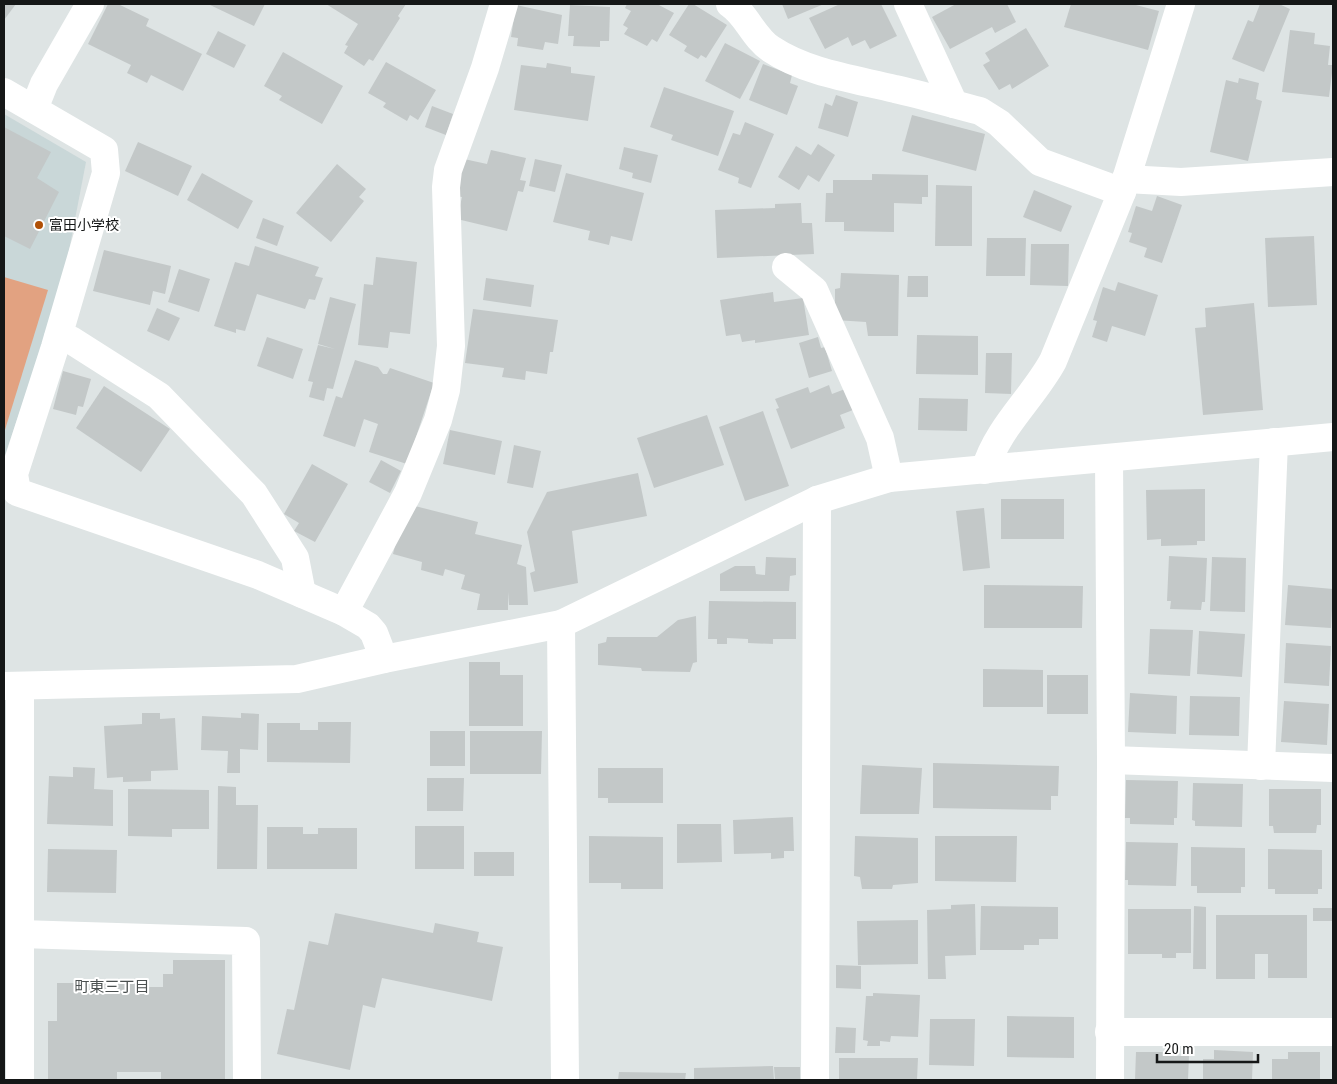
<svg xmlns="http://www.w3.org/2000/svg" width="1337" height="1084" viewBox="0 0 1337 1084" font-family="'Roboto Condensed','Noto Sans JP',sans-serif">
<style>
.built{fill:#c9d7d8}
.green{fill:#e2a281}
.building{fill:#c3c8c8}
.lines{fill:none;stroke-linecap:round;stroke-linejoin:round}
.street{stroke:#fff;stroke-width:28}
.secondary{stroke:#fff;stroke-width:28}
.poi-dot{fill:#b05006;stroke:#fff;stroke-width:2}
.labels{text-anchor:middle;stroke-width:4;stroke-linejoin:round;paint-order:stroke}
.poi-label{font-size:14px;fill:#151717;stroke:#fff;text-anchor:start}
.neighbourhood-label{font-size:15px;fill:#4b5050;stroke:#fff}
</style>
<rect width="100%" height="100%" fill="#dee4e4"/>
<!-- built -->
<path class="built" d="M4,114L86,162L62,287L4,458Z"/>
<!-- green -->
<path class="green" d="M4,277L48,290L4,433Z"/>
<!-- building -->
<g class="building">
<path d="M4,4H16L4,20Z"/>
<path d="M108,4H118L149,19L146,26L202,54L183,91L151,75L147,83L127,73L131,65L88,44Z"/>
<path d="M208,4H265L254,26Z"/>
<path d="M326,4H406L398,16L400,18L373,61L369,59L364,66L344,53L348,46L345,45L358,24Z"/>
<path d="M627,4H657L674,13L657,42L652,39L647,46L624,34L628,28L623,25L631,11L625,8Z"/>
<path d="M689,4H693L727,25L706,58L701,55L698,59L684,51L687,46L669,35Z"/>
<path d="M782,4H824L788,19Z"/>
<path d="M840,4H881L897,36L870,49L865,40L852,46L848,37L825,49L809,18Z"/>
<path d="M956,4H1007L1016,22L995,33L992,27L950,49L932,17Z"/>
<path d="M1071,4H1132L1159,11L1148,50L1064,27Z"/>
<path d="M1260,4H1279L1290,9L1264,72L1232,59L1248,20L1253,22Z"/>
<path d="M516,5L562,15L558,44L545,42L543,50L517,46L518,38L511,37Z"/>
<path d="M570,5L610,7L609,41H600V47L573,46L574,36H568Z"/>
<path d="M1026,28L1049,66L1012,89L1010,84L999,90L983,65L990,61L985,53Z"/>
<path d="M1290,30L1315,33L1314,44L1330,46L1328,65H1333L1329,97L1282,92Z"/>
<path d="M218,31L246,45L234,68L206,54Z"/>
<path d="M725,43L760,61L740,99L705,81Z"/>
<path d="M283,52L343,86L322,124L279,100L282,96L264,86Z"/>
<path d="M386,62L436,90L418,120L410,115L407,121L383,107L386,103L368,93Z"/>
<path d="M547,63L571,67V73L595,76L588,121L514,110L521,65L546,68Z"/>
<path d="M763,64L792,75L790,83L798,86L787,115L749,100Z"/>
<path d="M1239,78L1259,83L1256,99L1262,101L1248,161L1210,152L1226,80L1238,83Z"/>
<path d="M664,87L734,111L718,156L671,140L673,135L650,127Z"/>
<path d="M836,95L858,102L848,137L818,128L825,103L832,106Z"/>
<path d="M432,106L453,114L446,135L425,127Z"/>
<path d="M912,115L985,134L976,171L902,151Z"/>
<path d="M745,122L774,134L751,188L738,183L739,178L718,170L733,133L740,135Z"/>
<path d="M4,127L51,152L37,178L59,192L30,249L4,236Z"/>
<path d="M138,142L192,166L178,196L125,171Z"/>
<path d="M818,144L835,155L819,182L808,175L799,190L778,177L796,146L811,155Z"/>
<path d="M624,147L658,155L651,183L632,178L633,173L619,169Z"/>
<path d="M491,150L526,158L520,180L526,181L523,192L518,191L507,231L457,219L462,197L455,196L464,159L487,164Z"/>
<path d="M535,159L562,165L555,192L529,186Z"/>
<path d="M337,164L366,189L359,197L364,201L331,242L296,213Z"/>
<path d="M202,173L253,201L238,229L187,200Z"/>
<path d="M566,173L644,193L632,241L611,236L609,245L588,240L590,231L553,222Z"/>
<path d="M872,174L928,175V197H922V204L894,203V232L844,231V222H825L826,193H833V180H872Z"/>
<path d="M936,185L972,186V246H935Z"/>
<path d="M1034,190L1072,206L1061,232L1023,217Z"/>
<path d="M1157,196L1182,205L1162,263L1144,257L1147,248L1129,242L1132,233L1128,232L1136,206L1152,211Z"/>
<path d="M801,203L802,223H812L814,254L717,258L715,210L775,208V204Z"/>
<path d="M263,218L284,226L277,246L256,238Z"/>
<path d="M1314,236L1317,305L1268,307L1265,238Z"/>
<path d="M987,238H1026L1025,276H986Z"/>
<path d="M1031,244H1069L1068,286L1030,285Z"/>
<path d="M255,246L319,267L315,276L323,278L315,300L309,299L305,309L257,294L245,331L236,329V333L214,326L235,262L249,266Z"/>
<path d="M104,250L171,266L165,294L153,291L150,305L93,291Z"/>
<path d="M376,257L417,262L410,334L390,332L388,348L358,345L364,284L373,285Z"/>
<path d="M179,269L210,279L199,312L168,302Z"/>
<path d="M841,273L899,275L898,336H868L866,322L835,320V289L840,288Z"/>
<path d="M908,276H928V297H907Z"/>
<path d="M486,278L534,285L531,307L483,300Z"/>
<path d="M1118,282L1158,295L1145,336L1112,326L1107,342L1092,337L1097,321L1093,320L1103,287L1115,291Z"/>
<path d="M773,292L774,302L803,298L809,335L755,343V340L742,342L740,334L726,336L720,300Z"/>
<path d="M330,297L356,304L333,389L327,388L324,401L309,397L313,382L308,381L318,345L335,349L318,344Z"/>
<path d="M1254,303L1263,410L1203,415L1195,328L1206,327L1205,308Z"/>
<path d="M157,308L180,318L169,341L147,331Z"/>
<path d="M473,309L558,320L553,352H550L547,374L526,371L525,380L502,377L504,368L465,363Z"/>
<path d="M917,335L978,336V375L916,374Z"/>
<path d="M267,337L303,349L293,379L257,366Z"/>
<path d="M818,337L821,348L825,347L832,371L809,378L799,343Z"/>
<path d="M986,353H1012L1011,394L985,393Z"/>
<path d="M355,360L378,367L383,374H387L390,368L434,383L407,464L369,452L378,424L364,419L355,447L323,436L336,396L342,398Z"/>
<path d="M63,371L91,379L83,407L78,406L76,415L53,409Z"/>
<path d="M829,385L832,394L845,389L853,410L840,415L845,428L791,449L776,409L779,408L775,399L808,387L810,393Z"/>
<path d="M104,386L170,429L141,472L76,428Z"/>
<path d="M919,398L968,399L967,431L918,430Z"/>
<path d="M763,411L789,486L745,501L719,427Z"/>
<path d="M707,415L724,465L654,488L637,438Z"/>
<path d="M450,430L502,441L495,475L443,464Z"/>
<path d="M514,445L541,451L533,488L507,483Z"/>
<path d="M381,460L401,471L390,493L369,482Z"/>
<path d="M312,464L348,484L315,542L294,531L299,523L284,514Z"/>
<path d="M638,473L647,516L572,531L578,583L534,592L530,573L535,571L527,532L547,492Z"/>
<path d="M1205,489V541H1197V545L1161,546V539L1147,540L1146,490Z"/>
<rect x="1001" y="499" width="63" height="40"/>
<path d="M411,505L478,522L475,534L522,545L517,564L526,567L528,605H509L508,592V610H477L480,594L461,589L465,575L445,569L443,576L421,570L422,562L393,554L401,522Z"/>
<path d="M984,508L990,568L963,571L956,511Z"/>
<path d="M1169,556L1207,558L1205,602H1202L1201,610L1170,609L1171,601H1167Z"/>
<path d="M766,557L796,558V575L790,576L789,591H720V574L735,566H755L756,574L765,575Z"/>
<path d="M1212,557L1246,558L1245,612L1210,611Z"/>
<path d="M984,585L1083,586L1082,628H984Z"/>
<path d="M1288,585L1333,589L1331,628L1285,625Z"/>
<path d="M709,601L796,602V639H773V644L748,643V639L727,638V644H717V639H708Z"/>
<path d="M696,616L697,662L693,663L690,672L642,671L641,668L598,665V644L606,642L607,637H657L678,620Z"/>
<path d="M1150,629L1193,630L1190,676L1148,674Z"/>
<path d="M1199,631L1245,634L1242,677L1197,674Z"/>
<path d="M1286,643L1331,646L1329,686L1284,683Z"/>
<path d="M469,662H500V675H523V726H469Z"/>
<path d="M983,669L1043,670V707H983Z"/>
<rect x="1047" y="675" width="41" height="39"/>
<path d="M1130,693L1177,696L1176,734L1128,732Z"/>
<path d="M1190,696L1240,697L1239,736L1189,735Z"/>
<path d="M1284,701L1329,704L1327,745L1281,742Z"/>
<path d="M142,713H160V719L175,718L178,770L151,771V781L123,782V777L107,778L104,726L142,724Z"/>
<path d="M241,713L259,714L258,750L240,749V773H227L228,751L201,750L202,716L241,718Z"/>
<path d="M318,722H351L350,763L267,762V723H300V730H318Z"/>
<rect x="430" y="731" width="35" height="35"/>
<path d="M470,731H542L541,774H470Z"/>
<path d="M933,763L1059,766L1058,796H1051V810L933,808Z"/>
<path d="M862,765L922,768L919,814H860Z"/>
<path d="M73,767L95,768L94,789L113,790V826L47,824L49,776L73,777Z"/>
<path d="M598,768H663V803H608V798H598Z"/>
<path d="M427,778H464L463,811H427Z"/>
<path d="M1126,780L1178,781L1177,818H1174V825L1130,824V818H1125Z"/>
<path d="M1193,783L1243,784L1242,827L1195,826V821L1192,820Z"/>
<path d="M218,786L236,787V805H258L257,869H217Z"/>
<path d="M128,789L209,790V829H172V837L128,836Z"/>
<path d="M1269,789H1321V825H1317L1316,833H1274L1273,826H1269Z"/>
<path d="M793,817L794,851H784V858L771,859V853L734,854L733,820Z"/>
<path d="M677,824H721L722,862L677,863Z"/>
<rect x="415" y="826" width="49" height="43"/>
<path d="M267,827H303V834H318V828H357V869H267Z"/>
<path d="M589,836L663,837V889H621V883H589Z"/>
<path d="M855,836L918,838V883L893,885L892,889H862L860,877L854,876Z"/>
<path d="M935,836H1017L1016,882L935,881Z"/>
<path d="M1126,842L1178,843L1176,886L1128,885V880H1125Z"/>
<path d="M1191,847L1245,848V887H1241V893H1197V886H1191Z"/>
<path d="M48,849L117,850L116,893L47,892Z"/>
<path d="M1268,849L1322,850V889H1318V894H1275V889H1268Z"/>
<rect x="474" y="852" width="40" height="24"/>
<path d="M975,904L976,955L945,956L946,979H928L927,910L951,909V905Z"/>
<path d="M981,906L1058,907V939H1039V945H1024V950H980Z"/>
<path d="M1194,906L1206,907V969H1193Z"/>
<rect x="1313" y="908" width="20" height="13"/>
<path d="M1128,909H1191V953H1176V958H1162V954H1128Z"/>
<path d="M335,913L433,933L435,923L479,932L477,942L503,947L492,1001L382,978L375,1008L363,1005L350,1070L277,1054L287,1009L294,1010L309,941L328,945Z"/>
<path d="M1216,915H1307V978H1268V954H1255V979H1216Z"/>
<path d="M918,920V964L858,965L857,921Z"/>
<path d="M173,960H225V1080H161V1072H117V1080H48V1021H57V983H146V987H163V974H173Z"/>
<path d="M836,965L861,966V989L836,988Z"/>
<path d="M873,993L920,995L918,1037L891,1036L890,1042L880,1041V1046H867L868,1041L863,1040L866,996H873Z"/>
<path d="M1007,1016L1074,1017V1058L1007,1057Z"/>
<path d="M930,1019H975L974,1066L929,1065Z"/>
<path d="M836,1027L856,1028L855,1053H835Z"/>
<path d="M1214,1050L1253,1052L1252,1080H1203V1059H1214Z"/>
<path d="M1136,1052H1169V1056H1189L1188,1080H1135Z"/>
<path d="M1288,1052H1320V1080H1272V1059H1288Z"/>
<path d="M839,1058H918L917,1080H839Z"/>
<path d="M773,1066L774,1080H694V1068Z"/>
<path d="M774,1067H800V1080H775Z"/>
<path d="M619,1072L686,1073L685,1080H618Z"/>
</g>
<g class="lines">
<!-- street -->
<g class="street">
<path d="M730,4C747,15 753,37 771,49C807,73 854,79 895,89C923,95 952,104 980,111L999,123L1040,162L1122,192"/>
<path d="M908,4L954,104"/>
<path d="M4,92L104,150L106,173L55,347L14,474L17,492L258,575L344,612L368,626L374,633L384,659"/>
<path d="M34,109L44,84L90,4"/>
<path d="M1126,179L1181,182L1333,172"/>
<path d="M786,267L814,290L880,438L889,478"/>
<path d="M58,338L71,340L159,396L254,494L295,558L302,594"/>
<path d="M1109,458L1111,760L1110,1080"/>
<path d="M985,470C997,428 1033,398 1053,361L1122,192L1181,4"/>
<path d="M344,612L408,493L438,420L446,390L451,346L446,187L448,170L485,68L504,4"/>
<path d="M561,624L565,1080"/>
<path d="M1111,760L1333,768"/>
<path d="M1261,766L1274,442"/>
<path d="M20,934L246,941L247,1080"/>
<path d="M1109,1032H1333"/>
<path d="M815,1080L817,500"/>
</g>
<!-- secondary -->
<g class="secondary">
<path d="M4,686L297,679L384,659L561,624L817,500L889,478L1333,437"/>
<path d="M20,686V1080"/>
</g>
</g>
<!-- markers -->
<circle class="poi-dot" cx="39" cy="225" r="5"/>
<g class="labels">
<!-- poi labels -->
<g class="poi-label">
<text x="49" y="230">富田小学校</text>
</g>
<!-- neighbourhood labels -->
<g class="neighbourhood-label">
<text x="112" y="992">町東三丁目</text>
</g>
</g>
<!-- border -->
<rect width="1337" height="1084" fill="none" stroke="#151717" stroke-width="10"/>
<!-- scale -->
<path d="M1157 1054v8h101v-8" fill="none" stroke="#151717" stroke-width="2.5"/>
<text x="1164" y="1054" font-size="15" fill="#151717" stroke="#ffffff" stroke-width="4" paint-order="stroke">20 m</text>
</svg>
